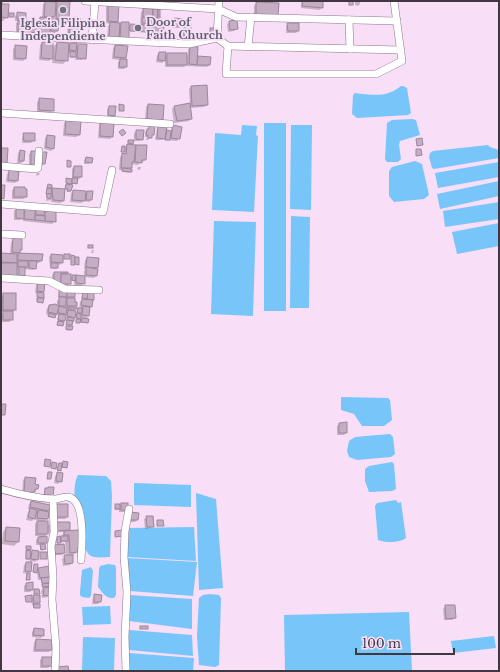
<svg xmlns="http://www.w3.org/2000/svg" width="500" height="672" viewBox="0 0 500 672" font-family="'Libre Baskerville',serif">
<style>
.water{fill:#78c5fa}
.shadow{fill:#0003;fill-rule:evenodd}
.building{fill:#c5adc4;stroke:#9e869c}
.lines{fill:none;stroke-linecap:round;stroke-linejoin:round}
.minor-casing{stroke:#8c758b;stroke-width:8}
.minor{stroke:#fff;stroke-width:7}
.worship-dot{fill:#6b7280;stroke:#f8def6;stroke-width:1.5}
.labels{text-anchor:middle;stroke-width:3.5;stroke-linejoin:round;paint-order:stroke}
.worship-label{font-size:11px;font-weight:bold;fill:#5b616d;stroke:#f8def6;text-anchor:start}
</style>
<rect width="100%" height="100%" fill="#f8def6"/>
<!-- water -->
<g class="water">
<path d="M401,86H403L407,88L411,113L408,115L357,118L352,114L353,95L355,93C372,95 387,98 401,86Z"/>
<path d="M412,119L416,120L420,135L400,141L399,145L401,159L398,162H387L385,159L387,123L392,120Z"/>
<rect x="264" y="123" width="22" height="188"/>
<path d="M242,125L257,126L256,135L258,136L254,212L212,210L215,133L241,135Z"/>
<path d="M291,125H312L311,210L290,209Z"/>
<path d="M488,145L490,147L499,150V158L434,169L432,168L429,157L430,153L433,151Z"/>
<path d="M415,161L422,164L429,195L424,199L394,202L389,196V171L392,167Z"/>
<path d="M499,162V177L438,188L435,173Z"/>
<path d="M499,181V196L440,209L437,194Z"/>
<path d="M499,202V219L445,227L443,211Z"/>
<path d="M291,216L310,217L309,308H290Z"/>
<path d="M214,221L256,222L253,316L211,314Z"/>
<path d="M499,223V246L457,254L452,232Z"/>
<path d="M341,397L388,398L390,400L392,420L384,426H362L354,414L341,410Z"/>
<path d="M390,434L393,437L395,454L391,457L357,460L349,457L347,451L349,441L355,437Z"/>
<path d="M392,462L394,464L396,489L392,491L369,492L365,481V469L369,466Z"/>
<path d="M78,475L106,476L111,481L112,496L110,557C105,557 99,558 94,557C79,554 86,525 84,514C84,507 79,503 74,498C75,490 74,482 78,475Z"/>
<path d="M134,483L191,485V507L134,505Z"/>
<path d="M196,493L216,499L223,588L199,590Z"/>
<path d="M396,500L398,503L401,502L406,538C400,543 385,543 378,540L375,506L377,503Z"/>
<path d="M194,527L196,561L127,557L129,528Z"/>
<path d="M127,558L197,562L193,596L130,591Z"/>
<path d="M108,564L115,565L116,568V595L114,598C106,599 103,593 98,587L99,569L100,566Z"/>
<path d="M91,567L93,571L91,596L89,598L82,597L80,595V592L82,570Z"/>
<path d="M210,594L219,595L221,598L219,665L215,667L199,665L197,636L199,598L203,595Z"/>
<path d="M129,595L192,599V629L129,621Z"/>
<path d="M110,606L111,624L83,625L82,607Z"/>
<path d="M409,612L412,671H285L284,615Z"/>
<path d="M129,630L192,635L193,656L129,650Z"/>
<path d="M494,636L496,648L453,653L451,641Z"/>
<path d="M83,637L115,638L114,671H82Z"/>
<path d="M129,653L194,658L193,671H128Z"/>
</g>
<!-- shadow -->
<g class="shadow">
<path d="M57,1L68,19H58L57,31L55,33H49L47,35H37V31L33,35L16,36V23L19,21H15V16L18,13L25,19L22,21L24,23L27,21L38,22L40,18L42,19L43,4L46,2L56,3ZM56,15V20H51Z"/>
<path d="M301,1H322V7L320,10L301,8Z"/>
<path d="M355,1H360V4L358,6L355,5Z"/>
<path d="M1,2L7,17L10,14L13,17H9V15L3,21H1Z"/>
<path d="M256,3L277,4L254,18V6Z"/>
<path d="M109,4L118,5L117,24L121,23L128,28L131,25L140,26L141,12L144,9L152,12L154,10H159V21L161,24L148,42V31H128V38L107,40L108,26L110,24L106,23V7Z"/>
<path d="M71,19L80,34L77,36L67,35L68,22Z"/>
<path d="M175,19L181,26L179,28H172V22Z"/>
<path d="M230,22L237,29L234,31L228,32L227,24Z"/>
<path d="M288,24L298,31L296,33H286V26Z"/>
<path d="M185,25L190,36L187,39L182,40L183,27Z"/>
<path d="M42,43L52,48L57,43L68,46L70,44L75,48L79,45L85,58L82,60H75L76,56L74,58L70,57V53L67,52V60L63,64L52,63L53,57L49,61L39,60L40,45Z"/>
<path d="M16,46L25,58L23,61L13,60V49Z"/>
<path d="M115,46L126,58L123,60L126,67L124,69H118V62L120,60L112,59L113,48Z"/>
<path d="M190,47L196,57L210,58L209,65L207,67L187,66V64L184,67H165V60L162,63L156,62L157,55L159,53L164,57L167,54L188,55V49Z"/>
<path d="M191,87L207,105L204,107L189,108L191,118L189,121L174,123L172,109L174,107L190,104L189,89Z"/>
<path d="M40,99L53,110L50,113L37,112V102Z"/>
<path d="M148,105L162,120L160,122L145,121L146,107Z"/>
<path d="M110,107L114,116L111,118L107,117V109Z"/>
<path d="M66,121L79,135L76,137L63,136L64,123Z"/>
<path d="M101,123L112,137L110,139L98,138L99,125Z"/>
<path d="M159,126L165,134L168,131L171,132V129L173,127H181L179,139L177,141L165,140L166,136L162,140H155L157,129Z"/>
<path d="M150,127H154L153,135L148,140H146L147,137H145V132Z"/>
<path d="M137,131L142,139L140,141H134V133Z"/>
<path d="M24,134L34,140L31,143H22V137Z"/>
<path d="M47,136L53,149L51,151L44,149L45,138Z"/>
<path d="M129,141L132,143L130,145L146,146L145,159L143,162H141L138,165L131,164V168L129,170L131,172L130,173L122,172V170H119L120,157L123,154H125V151L123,152H121V148L125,147Z"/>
<path d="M20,151L23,161L21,163H17L18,153Z"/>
<path d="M31,152L46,153V160L42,166L29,165V154Z"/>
<path d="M86,158L91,162L89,164H84V160Z"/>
<path d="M74,167L81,177L79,179H77L76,184H72L70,192H67V189H65V186L67,184H66V180L72,179V169Z"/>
<path d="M138,167H141L140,170L137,169Z"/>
<path d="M9,171L17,181L15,183L6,182L7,174Z"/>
<path d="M38,172L40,174L37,176L36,174Z"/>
<path d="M48,185H51V191L53,189L63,201L61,203L51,202V200L46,201Z"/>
<path d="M15,188L26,197L23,199H12V190Z"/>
<path d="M73,191L84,195L87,192L91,200L89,202L83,201L82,203L70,202L71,193Z"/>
<path d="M25,208L42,209V212H44L55,221L52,224L23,221V218L20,220H14V211L16,209Z"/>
<path d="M13,239L21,249L17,254L42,255L41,261L39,263H36L35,268L33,270L24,269V275L22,277L1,276V254L10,255L11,242Z"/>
<path d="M92,250H94L93,253H91Z"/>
<path d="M51,255L62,258L65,255L69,259H62V262L60,265L57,264L56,269L50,268L49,257Z"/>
<path d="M87,258L97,267L95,269L96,276L94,278L84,277V283L81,286H79V288L75,289L74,281H70V283L68,285L59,286L52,283V275L54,273H67L70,279L73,276L74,278L76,276L84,277V271L86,269H84L85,260Z"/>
<path d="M38,283L43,291L41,293H43L42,303L37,302V293H35L36,285Z"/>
<path d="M59,292H60L74,297L72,299L76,306L74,308H76V309L75,310L72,325L70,327H71L70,331L65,330L68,325H66L67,315H65V321L63,322L62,326H57L58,315H55L53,318L48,317V315L46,314L47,308L50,306L57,305V301L61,297H58Z"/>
<path d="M83,293L93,294L91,306L89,309L88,315L87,317H88L86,320L87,322L76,323L77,310L79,309L80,302L83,299H81Z"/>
<path d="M3,294L15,309L13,312L12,319L9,322H1V314L4,312H1V297Z"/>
<path d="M339,424L346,433L344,435H337V426Z"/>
<path d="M63,462L66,468H60L59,471H57L58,464H62Z"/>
<path d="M58,473L61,481L58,484L54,483L55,476Z"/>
<path d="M25,478L37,489L32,494L22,496L23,480Z"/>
<path d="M31,502L48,511L46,513L47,519L44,522L47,526L51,523L69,530L67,532L77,531V552L72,556V563L70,565L63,566L62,559L66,556L65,542H60L57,545L56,538L61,537L64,532L47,533L44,537L46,543L44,545V550H40V545H36V540L40,536H35V524L38,520H35L36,517L32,521L26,520L28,512L30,510L28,509L29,504Z"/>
<path d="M121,504H127L125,512H119V510H115L116,505L119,506Z"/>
<path d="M53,507L67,517L65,519H54Z"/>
<path d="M137,513V520L135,522H127Z"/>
<path d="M147,517L153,526L150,528L145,529L144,519Z"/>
<path d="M6,528L18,542L14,546L2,544L3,532Z"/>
<path d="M27,547L30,549L28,551L30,554L32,551L37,559L35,562L31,561L30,571L28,574V580H26L28,574L23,573L24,565L26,563H29L30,560L25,559L26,552L28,550H26Z"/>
<path d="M52,548L64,553L62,555H53Z"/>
<path d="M34,565L36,571L39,569L49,577L50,595L48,597L42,598L41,591L45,587L42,588L41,580H38L37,572L33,573Z"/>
<path d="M26,584L32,590L30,592H24V586Z"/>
<path d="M95,595L101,596L100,602L98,604H92L93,597Z"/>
<path d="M34,596L39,602L37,605L39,607L38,608H33V605H32L31,599Z"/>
<path d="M445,606L455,618L452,620H444L443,609Z"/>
<path d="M34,629L43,635L41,638L32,637V632Z"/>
<path d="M36,640L51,641V650L49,652H33L34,642Z"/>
<path d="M42,658L51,666L48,668H40V660Z"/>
</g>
<!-- building -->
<g class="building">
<path d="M1,1H2V4H9L8,18L1,17Z"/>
<path d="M45,1L56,2L55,17H44Z"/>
<path d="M57,1H70L69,19H56Z"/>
<path d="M303,1H323V8L302,6Z"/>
<rect x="349" y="1" width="4" height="4"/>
<path d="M256,2L279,3L278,16H256Z"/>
<path d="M108,3L119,4L118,22L108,21Z"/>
<path d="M143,8L153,9L152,18L143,17Z"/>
<path d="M153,9H158L157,18H153Z"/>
<rect x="158" y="9" width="2" height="11"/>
<path d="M17,12L26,13V19H17Z"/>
<rect x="9" y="13" width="5" height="4"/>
<path d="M40,17L51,18L50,34L39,33Z"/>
<path d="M142,17L157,19L156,24L142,23Z"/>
<path d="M70,18L81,19L80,34L69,33Z"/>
<path d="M174,18L183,19L182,26H174Z"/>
<path d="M52,19H59L58,31H51Z"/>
<rect x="18" y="20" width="7" height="14"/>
<path d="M26,20L37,21L36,33L25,32Z"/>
<rect x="157" y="20" width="5" height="4"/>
<path d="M237,20L238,29L230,30L229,21Z"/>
<path d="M110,22L120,23L119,39L109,38Z"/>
<path d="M121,22H129V38H120Z"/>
<path d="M287,23H299V31H288Z"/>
<path d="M130,24L146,25V32L130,31Z"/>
<path d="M150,24L164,25L163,41L150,40Z"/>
<path d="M184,24H191V37L184,38Z"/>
<path d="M146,25H150L149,31H146Z"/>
<rect x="210" y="28" width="6" height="7"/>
<path d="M42,42L53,43V59L41,58Z"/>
<path d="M57,42L69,43L68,61L55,60Z"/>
<path d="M70,43H77L76,51L69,50Z"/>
<path d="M78,44H87L86,59L77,58Z"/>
<path d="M15,45L27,46L26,59L15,58Z"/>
<path d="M115,45L128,46L126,58L114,57Z"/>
<path d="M190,46L198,47L197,65L189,64Z"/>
<path d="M70,51L76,52V57H70Z"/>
<path d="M159,52H166L165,61L158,60Z"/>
<rect x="167" y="53" width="20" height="12"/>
<path d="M198,56L211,57L210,65H197Z"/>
<path d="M120,59H127V67H119Z"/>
<path d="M207,85L208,105L192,106L191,86Z"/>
<path d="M39,98L54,99V111L39,110Z"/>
<path d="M190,103L192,119L177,121L174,106Z"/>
<path d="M119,104L124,105V111H119Z"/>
<path d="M148,104L164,105L163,120L147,119Z"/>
<path d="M109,106H116L115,116L108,115Z"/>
<path d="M66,120L81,121L80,135L65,134Z"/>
<path d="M100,122L114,123L113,137L100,136Z"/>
<path d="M158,125L167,126L165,139L157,138Z"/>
<path d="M173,125L182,127L180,139L171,138Z"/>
<path d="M149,126H155L154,135H152V138H148V135H146L147,129H149Z"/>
<path d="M123,129L126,133L122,136L119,132Z"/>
<path d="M136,130H144L143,140L136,139Z"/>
<path d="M167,130L171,131L170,140H165Z"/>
<path d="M23,133H35V141H24Z"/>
<path d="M47,135L55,136L54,149L46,147Z"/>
<path d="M422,138L423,145L417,146L416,139Z"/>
<path d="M128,140H134L133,144L128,143Z"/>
<path d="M127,144L136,145L134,162H132V168H121L122,153L126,154Z"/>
<path d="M136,145H147L146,160H142V163L135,162Z"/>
<path d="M122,146H125V152H121Z"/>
<path d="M1,148H8L7,164L1,163Z"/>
<path d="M416,149H421L422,155L416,156Z"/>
<path d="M20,150L25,151L24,161H19Z"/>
<path d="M31,151H38L37,167L31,166Z"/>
<path d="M40,152H47L45,164H39Z"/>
<path d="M86,157L93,158L92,163L85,162Z"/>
<path d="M67,160L71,161V167H67Z"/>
<path d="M74,166H82V177H73Z"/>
<path d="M122,168L132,169V172L122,171Z"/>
<path d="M9,170L19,171L18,181L8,180Z"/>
<path d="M66,178L72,179V184L66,183Z"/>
<path d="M72,178H78L77,184L72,183Z"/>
<path d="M48,184L52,185V188H47Z"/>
<path d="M66,184L73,185L71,191H67L68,189H65Z"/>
<path d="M1,185H5L4,199L1,198Z"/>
<path d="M14,187H25V189H27V197H14Z"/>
<path d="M47,188L52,189L51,194H46Z"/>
<path d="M52,188L65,189L64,201L53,200Z"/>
<path d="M73,190L86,191L85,201L72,200Z"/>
<path d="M87,191H93L92,200H86Z"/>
<circle cx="49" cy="196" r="2.5"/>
<path d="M25,207H35V220L24,219Z"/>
<path d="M16,208H24V219L16,218Z"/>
<path d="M36,208H43V211H45V215H36Z"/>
<path d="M45,209L56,210V222L45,221Z"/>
<path d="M35,215L45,216V221L35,220Z"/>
<path d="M13,238L22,239V250H20V253L12,252Z"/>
<rect x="88" y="245" width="5" height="3"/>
<path d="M1,253L17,254V263L1,262Z"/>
<path d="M18,253L43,254L42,261L18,260Z"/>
<path d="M51,254L63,255V263L51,262Z"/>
<rect x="64" y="254" width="6" height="5"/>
<path d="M71,255L75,256V265H71Z"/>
<path d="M75,257H79V265L75,264Z"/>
<path d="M87,257L99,258L98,268L86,267Z"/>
<rect x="18" y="261" width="10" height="6"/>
<path d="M29,261H37L36,269L29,268Z"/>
<path d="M1,263H17V278L1,277Z"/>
<rect x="51" y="263" width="7" height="5"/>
<path d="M19,267H25V276L19,275Z"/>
<path d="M86,267L98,269L97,276L86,275Z"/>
<path d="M54,272H68V273H61V283H57L54,280Z"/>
<rect x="61" y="274" width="10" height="10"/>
<path d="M72,275H76L75,281L72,280Z"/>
<path d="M76,275L85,276V284L76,283Z"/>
<path d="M38,282H45L44,292L37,291Z"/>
<path d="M59,290L67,291V297H59Z"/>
<path d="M90,290L94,294V300L87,299L88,291Z"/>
<rect x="67" y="291" width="8" height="6"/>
<path d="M88,291L87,299L82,298L83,292Z"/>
<path d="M37,292L44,293V298L37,297Z"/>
<rect x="3" y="293" width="13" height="17"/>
<rect x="1" y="296" width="1" height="14"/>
<rect x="59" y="297" width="7" height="9"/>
<path d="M37,298H44L43,303L37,302Z"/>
<path d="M67,298H75V302H77V306H67Z"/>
<path d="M82,299L93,300L92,307L81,305Z"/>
<path d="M56,304L59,307L57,314L48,312L49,305Z"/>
<path d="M59,306L67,308L66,314L58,313Z"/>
<path d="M83,306L90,307L89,316L82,315Z"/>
<rect x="68" y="307" width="9" height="2"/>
<path d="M78,308H82V313H77Z"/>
<path d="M68,310L76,311L75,318L67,316Z"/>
<rect x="3" y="311" width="10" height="9"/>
<path d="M49,313L56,315L55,318L48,316Z"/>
<path d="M77,313L81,314V319L76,318Z"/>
<path d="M59,314L66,315L65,321L58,320Z"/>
<path d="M67,317L74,318V321L67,320Z"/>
<path d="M82,318L89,319L88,323L81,322Z"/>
<path d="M76,319H81L80,323H76Z"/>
<path d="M67,320L73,321L72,325H66Z"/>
<path d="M58,321L64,322L63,326L57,325Z"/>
<path d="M66,326H73L72,330L66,329Z"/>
<path d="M1,404H6L5,415H1Z"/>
<path d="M347,422V433H339V423Z"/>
<path d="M45,459L51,460L50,467L44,466Z"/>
<path d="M63,461L68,462L67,468L62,467Z"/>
<path d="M52,462L57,463L56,469L51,468Z"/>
<path d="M59,463H62L61,471L57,470Z"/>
<path d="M48,472H52L51,479H47Z"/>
<path d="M57,472L63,473L62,482L56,481Z"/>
<path d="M25,477L36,478L35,484L39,485L38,489H35V492H29V494H24Z"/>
<path d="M48,487H54L53,498H44L45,488H48Z"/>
<path d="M31,501L50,505L49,511L30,507Z"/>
<rect x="121" y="503" width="7" height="7"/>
<path d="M55,504H68V517H56Z"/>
<rect x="115" y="504" width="5" height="5"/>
<path d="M30,508L37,510L35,519L28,517Z"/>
<path d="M38,510L49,512L48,519L37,518Z"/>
<path d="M130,512L139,513L138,520H129Z"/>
<path d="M146,516H153L154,527H147Z"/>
<path d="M157,520H163L164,526H157Z"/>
<rect x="37" y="521" width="11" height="13"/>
<path d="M54,522H70V530L54,531Z"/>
<path d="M6,527L20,528L19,542L5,541Z"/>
<path d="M78,530L80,547H78V552L70,553L69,535H64V531Z"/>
<path d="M122,530L123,536L115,537V531Z"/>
<path d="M47,536V543H38V537Z"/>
<path d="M60,536L61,543H57V537Z"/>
<rect x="61" y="536" width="7" height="5"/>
<path d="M40,544H45L46,549L41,550Z"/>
<path d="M64,544L65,553L55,554L54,545Z"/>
<path d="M26,546H31V550L26,549Z"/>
<path d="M26,550L31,551L30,559H26Z"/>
<path d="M32,550L39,551L38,560L31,559Z"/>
<rect x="40" y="552" width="7" height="7"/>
<path d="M64,555H73V563L65,564Z"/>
<path d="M26,562H32L31,572L25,571Z"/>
<path d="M34,564H38L37,573L33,572Z"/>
<path d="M49,566L50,577L40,578L38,568Z"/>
<path d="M27,573H30V580H26Z"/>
<path d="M50,577V583H42L41,578Z"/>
<path d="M33,582V590H26V583Z"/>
<path d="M50,583L51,586L43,587L42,584Z"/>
<path d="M50,587L51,595L44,596L43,588Z"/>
<path d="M34,589H39L40,594H34Z"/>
<path d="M94,594L102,595L101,602H94Z"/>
<path d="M32,595V602H26L25,596Z"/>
<path d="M33,595H40V603H34Z"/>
<path d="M33,604H40V608H34Z"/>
<path d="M445,605H455L456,618L446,619Z"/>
<rect x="140" y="626" width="8" height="3"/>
<path d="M34,628L44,629V636L33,635Z"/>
<path d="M36,639L52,640V650H35Z"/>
<rect x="42" y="657" width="10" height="9"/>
<path d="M68,666L69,671H59L58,667Z"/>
</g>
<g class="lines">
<!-- minor casing -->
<g class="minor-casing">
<g id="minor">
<path d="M85,1L218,9L236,17L397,21"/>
<path d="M219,1L217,38L228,46L401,50"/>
<path d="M349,20L350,49"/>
<path d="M1,35L189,44L217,38"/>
<path d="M92,40L95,2"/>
<path d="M228,46L226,74H376L402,61L394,1"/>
<path d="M248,47L251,17"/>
<path d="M1,113L170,124"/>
<path d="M1,166L36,169L38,168L39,151"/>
<path d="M1,204L103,212L112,170"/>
<path d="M1,234L22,235"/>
<path d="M1,278L49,281L65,289L99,290"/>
<path d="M1,489C18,494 36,498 53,499C58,500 64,496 68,497C86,500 82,547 81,560"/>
<path d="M53,499L54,532L51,546L53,577L52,599L56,648L55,671"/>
<path d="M126,671L125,637L127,592L124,557L125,531L129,509"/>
</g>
</g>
<!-- minor -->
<use href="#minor" class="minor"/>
</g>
<!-- markers -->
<g class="worship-dot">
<circle cx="63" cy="10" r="4"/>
<circle cx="138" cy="28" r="4"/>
</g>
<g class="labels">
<!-- worship labels -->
<g class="worship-label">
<text x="146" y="26">Door of<tspan x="146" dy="13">Faith Church</tspan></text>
<text x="63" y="27" text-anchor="middle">Iglesia Filipina<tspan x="63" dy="13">Independiente</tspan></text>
</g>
</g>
<!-- border -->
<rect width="500" height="672" fill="none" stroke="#413741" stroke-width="4"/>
<!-- scale -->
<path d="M356 648v6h98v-6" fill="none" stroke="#413741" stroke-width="2"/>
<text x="362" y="648" font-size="12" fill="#413741" stroke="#f8def6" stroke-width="3" paint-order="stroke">100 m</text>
</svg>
